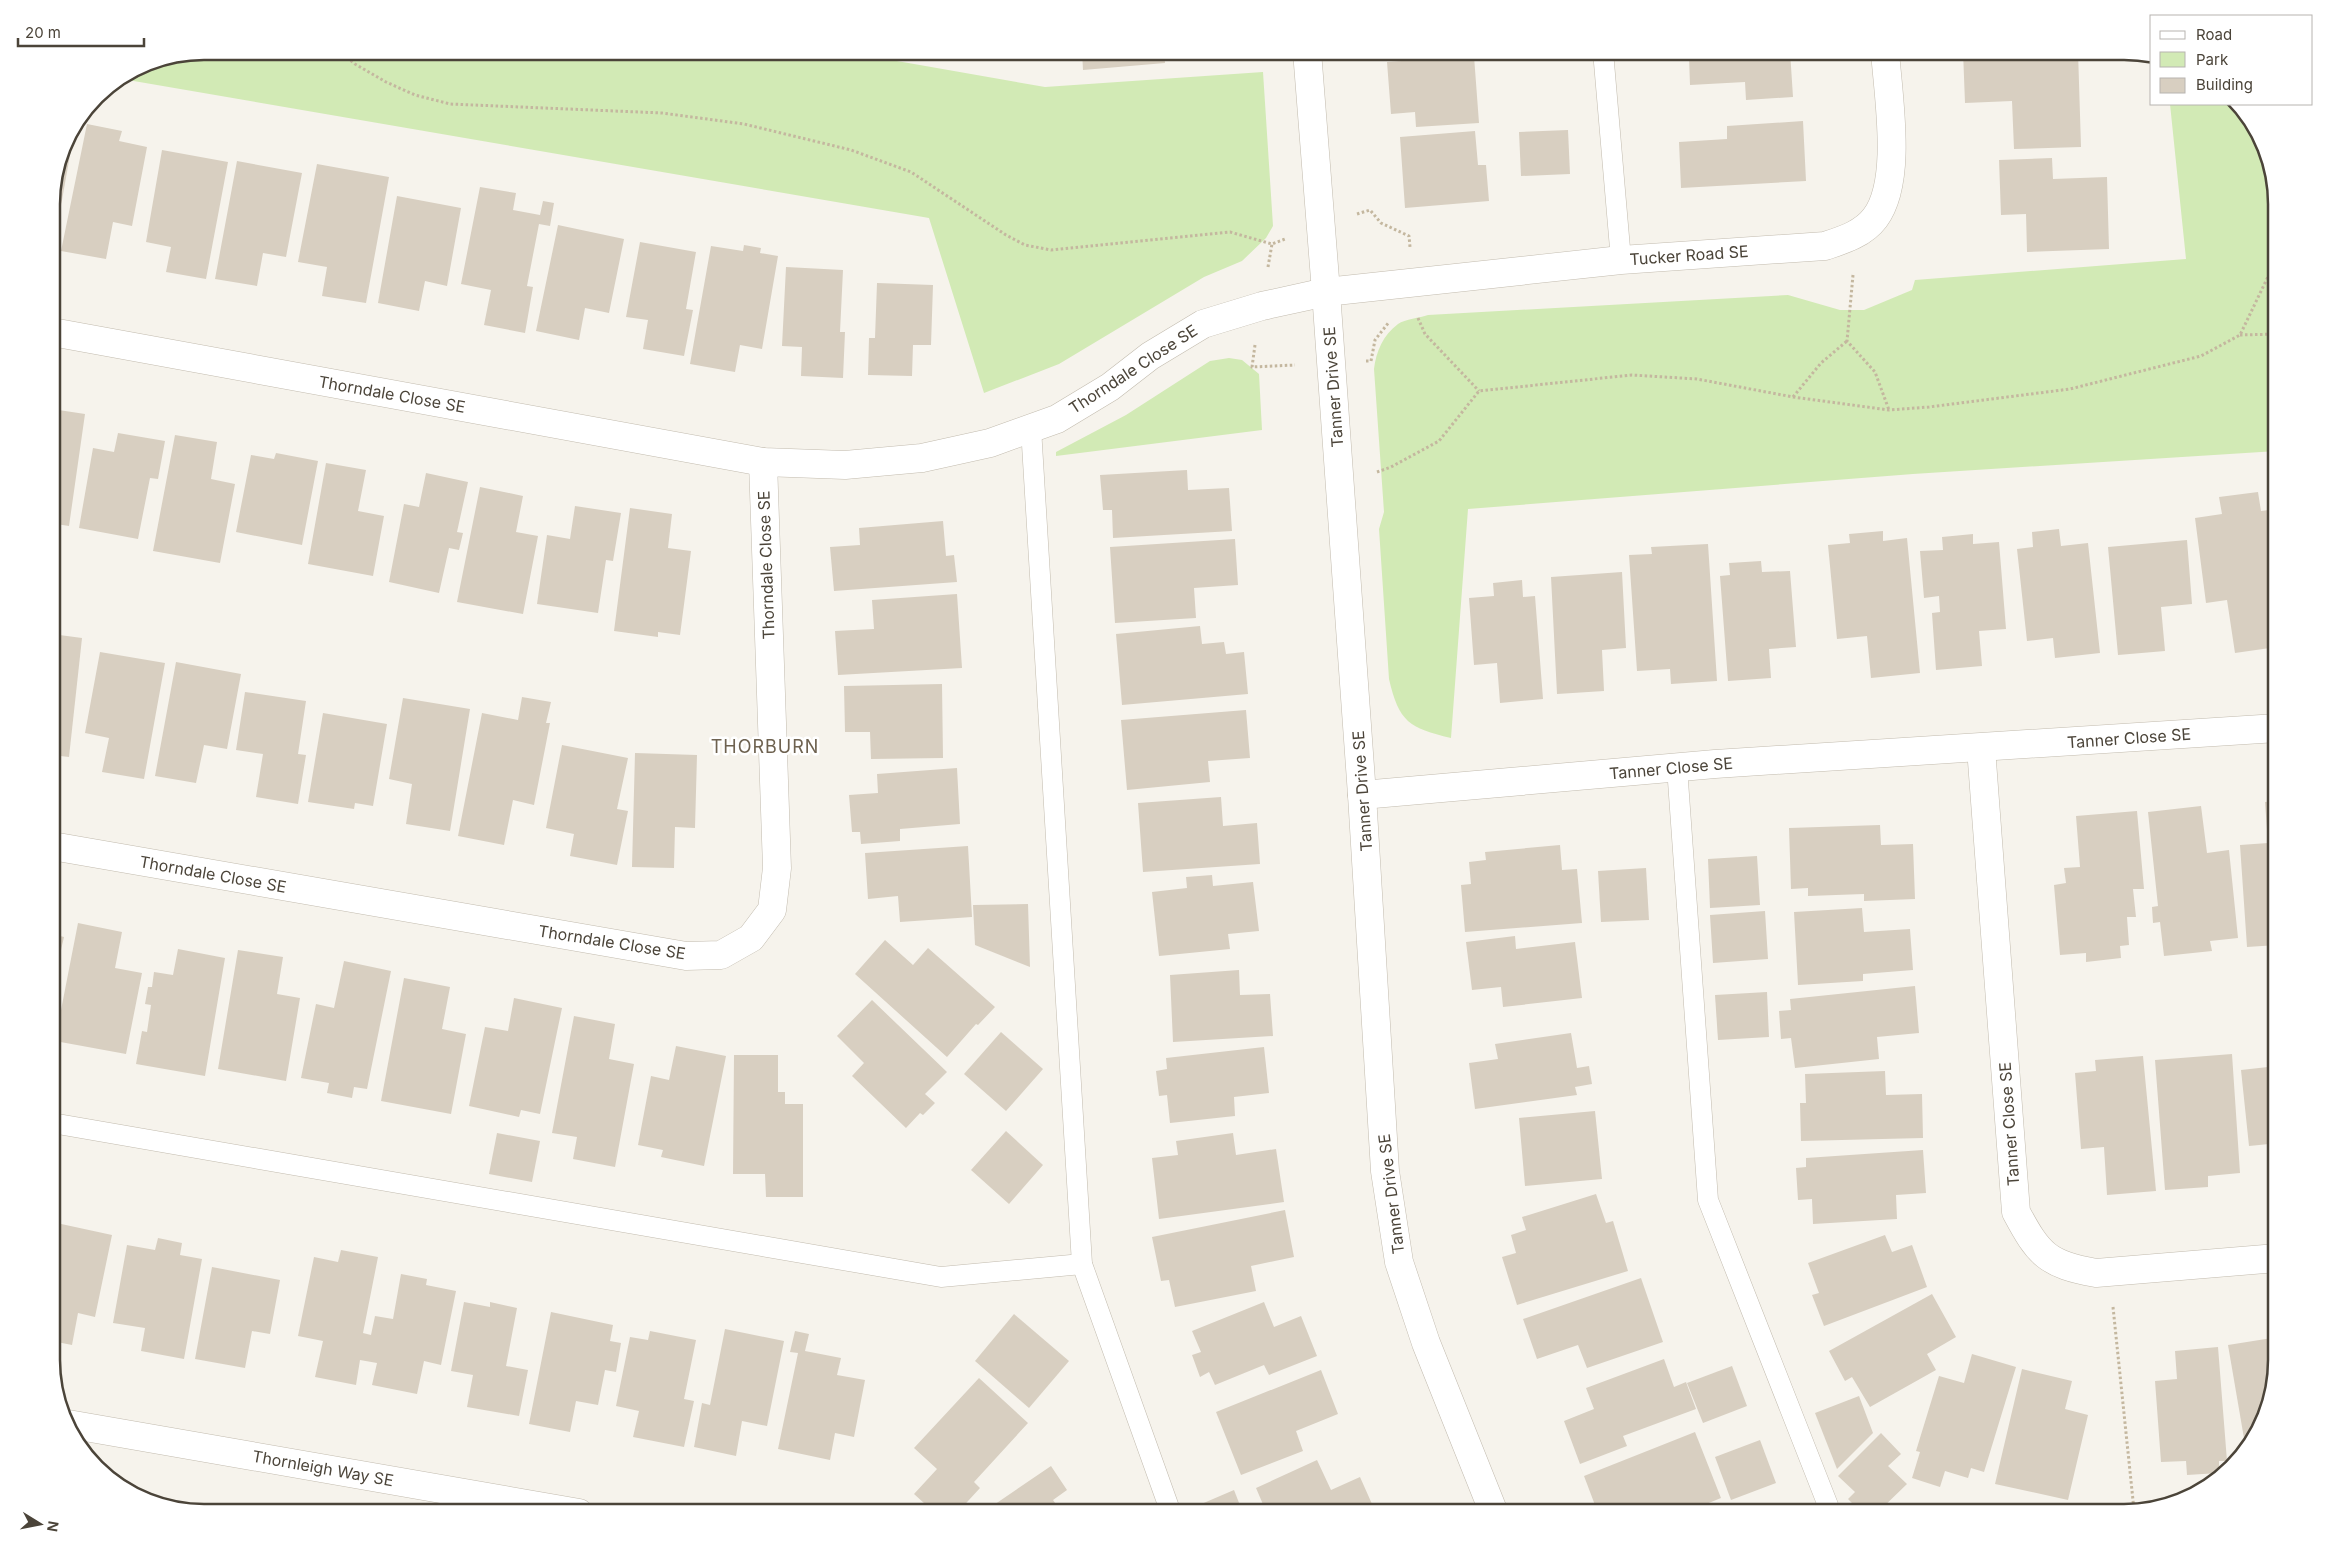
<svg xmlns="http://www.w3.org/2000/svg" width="2328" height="1564" viewBox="0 0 2328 1564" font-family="Inter,sans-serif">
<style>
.green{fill:#d2eab5}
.building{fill:#d8cfc1}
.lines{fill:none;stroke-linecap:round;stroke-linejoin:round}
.service-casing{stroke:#c2bbae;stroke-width:21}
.minor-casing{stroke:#c2bbae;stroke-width:29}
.path{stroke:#c4b79f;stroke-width:3;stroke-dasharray:2.5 2.5;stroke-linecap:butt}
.service{stroke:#fff;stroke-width:20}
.minor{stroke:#fff;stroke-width:28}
.labels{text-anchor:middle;stroke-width:5;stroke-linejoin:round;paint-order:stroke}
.street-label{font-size:16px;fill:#4b4439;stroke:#fff}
.neighbourhood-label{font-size:18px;letter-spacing:1px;fill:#6e6250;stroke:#fff}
.rim{fill:none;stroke:#4b4439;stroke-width:2.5}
</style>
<rect width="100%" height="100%" fill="#f6f3ec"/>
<!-- green -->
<g class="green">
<path d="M204,51H840L1045,87L1263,72L1273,226L1266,238L1242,261L1204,277L1059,364L984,393L929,218L122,79L146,63Z"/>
<path d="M2170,104H2234L2256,128L2277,204V451L1913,474L1468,509L1451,738C1409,728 1399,722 1389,679L1379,529L1384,512L1374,369C1376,352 1383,335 1398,324C1405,319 1420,318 1428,315L1788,295L1840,310H1864L1912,290L1915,280L2186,259Z"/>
<path d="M1229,358L1242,360L1259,374L1262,430L1056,456V452L1126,415L1210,361Z"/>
</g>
<!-- building -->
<g class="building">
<path d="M1082,51H1164L1165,63L1083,70Z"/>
<path d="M1700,51H1790L1793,97L1746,100L1745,82L1690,85L1689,57L1700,56Z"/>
<path d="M1963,51H2078L2081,147L2014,149L2012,101L1965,103Z"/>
<path d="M1474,56L1479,123L1416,127L1415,112L1391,114L1387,62Z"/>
<path d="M1803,121L1806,181L1681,188L1679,142L1727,139V126Z"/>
<path d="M87,124L122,131L119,141L147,147L132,226L113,222L106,259L61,251Z"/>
<path d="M75,127L57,228L52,227V195L63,146Z"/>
<path d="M1568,130L1570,174L1521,176L1519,132Z"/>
<path d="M1475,131L1478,165H1486L1489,201L1405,208L1400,137Z"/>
<path d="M162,150L228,162L206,279L166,272L171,247L146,242Z"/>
<path d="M2052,158L2053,179L2107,177L2109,249L2027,252L2026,214L2001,215L1999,160Z"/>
<path d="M237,161L302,173L286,257L263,253L257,286L215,279Z"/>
<path d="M317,164L389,177L366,303L322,296L327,267L298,262Z"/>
<path d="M480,187L516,193L513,210L540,215L543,201L554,203L550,226L539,224L527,286L533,287L525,333L484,325L491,290L461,284Z"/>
<path d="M397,196L461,208L447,286L425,281L419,311L378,303Z"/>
<path d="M558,225L624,239L609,313L585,308L579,340L536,331Z"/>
<path d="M640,242L696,252L686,309L693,310L684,356L643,349L648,320L626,317Z"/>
<path d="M744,245L761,248L760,253L778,256L762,349L740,345L735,372L690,364L711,246L743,251Z"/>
<path d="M786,267L843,270L840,332H845L843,378L801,376L802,347L782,346Z"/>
<path d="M877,283L933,285L931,345H913L912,376L868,375L869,338H875Z"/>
<path d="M52,409L85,414L69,526L56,524L55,528H52Z"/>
<path d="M118,433L165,441L158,479L150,478L138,539L79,528L93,448L114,452Z"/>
<path d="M175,435L217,442L211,479L235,484L220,563L153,551Z"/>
<path d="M276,453L318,461L302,545L236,532L251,455L274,459Z"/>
<path d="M326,463L366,470L358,511L384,516L373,576L308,564Z"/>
<path d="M1187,470L1188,490L1229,488L1232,531L1113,538L1112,510H1103L1100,475Z"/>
<path d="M426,473L468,482L457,532L463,533L459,550L449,548L439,593L389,582L404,504L419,507Z"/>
<path d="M480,487L523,496L516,532L538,536L523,614L457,602Z"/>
<path d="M2258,492L2261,511L2277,509V647L2235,653L2227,600L2206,603L2195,518L2222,514L2219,497Z"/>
<path d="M575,506L621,513L613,561L606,560L598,613L537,604L547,535L570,539Z"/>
<path d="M630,508L672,514L668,548L691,551L680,635L658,632V637L614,631Z"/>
<path d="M943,521L946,556L954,555L957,582L834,591L830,547L860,545L859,528Z"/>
<path d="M2059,529L2061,546L2088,543L2100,653L2055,658L2053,638L2027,641L2017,549L2033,547L2032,532Z"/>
<path d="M1883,531V541L1907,538L1920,673L1871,678L1867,636L1837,639L1828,545L1850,543L1849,534Z"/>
<path d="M1973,534V544L1999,542L2006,629L1979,631L1982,666L1936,670L1932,613L1940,612L1939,596L1924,598L1920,551L1943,550L1942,537Z"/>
<path d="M1235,539L1238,585L1194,588L1196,618L1115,623L1110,547Z"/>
<path d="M2187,540L2192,604L2161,607L2165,651L2118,655L2108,547Z"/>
<path d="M1708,544L1717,681L1671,684L1670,669L1637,671L1629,555L1652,554L1651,547Z"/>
<path d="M1761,561L1762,572L1790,571L1796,647L1769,649L1771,678L1728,681L1720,576L1730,575L1729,563Z"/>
<path d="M1622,572L1626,648L1602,650L1604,691L1557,694L1551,577Z"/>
<path d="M1522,580L1523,597L1535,596L1543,699L1500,703L1497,663L1474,665L1469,598L1494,596L1493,583Z"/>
<path d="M957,594L962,668L838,675L835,631L874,629L872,600Z"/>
<path d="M1200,626L1202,644L1224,642L1226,654L1244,652L1248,694L1122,705L1116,634Z"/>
<path d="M52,634L82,638L69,757L52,755Z"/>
<path d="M100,652L165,663L144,779L102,772L109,738L85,733Z"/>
<path d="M176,662L241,674L227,749L204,745L196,783L155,776Z"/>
<path d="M942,684L943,758L871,759L870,732H845L844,686Z"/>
<path d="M245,692L306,701L298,754L306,755L298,804L256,797L263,754L236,750Z"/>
<path d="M522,697L551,702L546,723H550L534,805L513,800L504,845L458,836L482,713L518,720Z"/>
<path d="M403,698L470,709L450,831L406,824L412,784L389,779Z"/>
<path d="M1246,710L1250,758L1208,761L1210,782L1127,790L1121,720Z"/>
<path d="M323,713L387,724L373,806L355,803L354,809L308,802Z"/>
<path d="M562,745L628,758L617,809L628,811L617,865L570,856L574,834L546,828Z"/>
<path d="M635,753L697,755L695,828L675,827L674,868L632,867Z"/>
<path d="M957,768L960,824L900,829V841L861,844L860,832H852L849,795L878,793L877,774Z"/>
<path d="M1221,797L1223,826L1257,823L1260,864L1143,872L1138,803Z"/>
<path d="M2277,801V945L2247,947L2240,845L2268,843L2265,802Z"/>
<path d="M2201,806L2207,853L2229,850L2238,938L2210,941L2212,951L2164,956L2160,922L2153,923L2152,907L2158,906L2148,812Z"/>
<path d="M2137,811L2144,889H2133L2136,917H2127L2129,945L2120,946L2121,958L2086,962V953L2060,955L2054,885L2066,883L2064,868L2080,867L2076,816Z"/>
<path d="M1880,825L1881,845L1913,844L1915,899L1864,901V894L1808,896V888L1791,889L1789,828Z"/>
<path d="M1560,845L1562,870L1577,869L1582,923L1465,932L1461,885L1471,884L1469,862L1486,860L1485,852Z"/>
<path d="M968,846L972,917L900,922L898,896L868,899L865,853Z"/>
<path d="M1757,856L1760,905L1710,908L1708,859Z"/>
<path d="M1646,868L1649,920L1601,922L1598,871Z"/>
<path d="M1212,875L1213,886L1253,882L1259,931L1228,934L1230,949L1159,956L1152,892L1187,888L1186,877Z"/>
<path d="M1028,904L1030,967L975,945L973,905Z"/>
<path d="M1862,908L1864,932L1910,929L1913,970L1863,974V981L1798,985L1794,912Z"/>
<path d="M1765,911L1768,959L1713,963L1710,915Z"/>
<path d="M78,923L122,932L115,968L142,973L126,1054L55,1041Z"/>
<path d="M52,934L64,937L52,989Z"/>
<path d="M1515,936L1516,949L1575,942L1582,998L1503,1007L1501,987L1472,990L1466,942Z"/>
<path d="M885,940L913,965L928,948L995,1007L978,1025L976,1024L947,1057L855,974Z"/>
<path d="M178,949L225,958L205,1076L136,1064L142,1031L147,1032L151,1005L145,1004L148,987H152L154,972L173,975Z"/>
<path d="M238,950L283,957L277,994L300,998L286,1081L218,1069Z"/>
<path d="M344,961L391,971L367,1089L354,1087L352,1098L327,1093L329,1083L301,1078L316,1004L334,1008Z"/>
<path d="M1239,970L1240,995L1270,994L1273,1036L1173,1042L1170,975Z"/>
<path d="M404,978L450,987L442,1029L466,1034L451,1114L381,1101Z"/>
<path d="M1915,986L1919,1033L1877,1037L1879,1059L1795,1068L1791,1038L1781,1039L1779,1011L1791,1010L1790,999Z"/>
<path d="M1767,992L1769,1037L1718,1040L1715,995Z"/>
<path d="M514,998L562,1008L540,1114L521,1110L519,1117L469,1106L485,1027L508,1031Z"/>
<path d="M872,1000L947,1072L925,1094L935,1103L923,1115L920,1113L906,1128L852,1076L864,1063L837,1036Z"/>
<path d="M574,1016L615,1024L609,1059L634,1064L615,1167L573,1159L577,1137L552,1133Z"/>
<path d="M1001,1032L1043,1069L1006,1111L964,1074Z"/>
<path d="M1571,1033L1577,1068L1589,1066L1592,1084L1575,1087L1577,1095L1475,1109L1469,1063L1498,1059L1495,1044Z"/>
<path d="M676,1046L726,1056L704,1166L661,1157L663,1150L638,1145L651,1076L669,1080Z"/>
<path d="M1264,1047L1269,1093L1234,1097L1235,1116L1170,1123L1167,1095L1159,1096L1156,1071L1167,1069L1166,1058Z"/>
<path d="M2232,1054L2240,1173L2208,1176V1187L2165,1190L2155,1060Z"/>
<path d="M734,1055H778V1092H785V1104H803V1197H766L765,1174H733Z"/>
<path d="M2143,1056L2156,1191L2107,1195L2104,1147L2081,1149L2075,1073L2096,1071L2095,1060Z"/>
<path d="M2277,1066V1182H2274L2269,1144L2249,1146L2241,1070Z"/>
<path d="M1885,1071L1886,1095L1922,1094L1923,1138L1801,1141L1800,1103H1806L1805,1074Z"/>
<path d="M1595,1111L1602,1179L1525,1186L1519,1118Z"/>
<path d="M1006,1131L1043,1165L1009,1204L971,1170Z"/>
<path d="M497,1133L540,1141L532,1182L489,1174Z"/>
<path d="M1233,1133L1236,1155L1276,1149L1284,1202L1159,1219L1152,1158L1178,1155L1176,1141Z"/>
<path d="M1923,1150L1926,1193L1896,1195L1897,1219L1813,1224L1812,1199L1798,1200L1796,1168L1806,1167V1158Z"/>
<path d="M1596,1194L1606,1223L1613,1221L1628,1271L1517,1305L1502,1257L1516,1253L1511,1235L1526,1230L1522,1217Z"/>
<path d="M1285,1210L1294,1257L1251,1266L1256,1291L1175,1307L1169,1280L1161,1281L1152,1237Z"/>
<path d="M52,1222L112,1235L95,1317L78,1313L72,1345L52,1341Z"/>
<path d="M1885,1235L1892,1252L1912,1245L1927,1287L1824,1326L1812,1295L1819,1293L1808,1263Z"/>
<path d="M158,1238L182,1243L180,1255L202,1259L184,1359L141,1351L145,1328L113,1323L127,1245L155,1250Z"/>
<path d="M341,1250L378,1257L363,1333L371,1335L375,1316L393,1319L401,1274L427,1279L426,1285L456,1291L441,1365L424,1361L417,1394L372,1385L377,1363L360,1360L356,1385L315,1377L323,1341L298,1336L314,1257L338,1262Z"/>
<path d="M212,1267L280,1280L270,1334L252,1331L245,1368L195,1359Z"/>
<path d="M1641,1278L1663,1342L1587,1368L1578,1345L1537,1359L1523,1319Z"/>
<path d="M1932,1294L1956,1337L1927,1354L1936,1370L1870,1407L1852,1377L1845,1381L1829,1351Z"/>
<path d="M464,1302L490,1307V1302L517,1308L506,1366L528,1370L519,1416L467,1407L473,1375L451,1371Z"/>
<path d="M1264,1302L1274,1327L1301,1316L1317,1356L1269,1375L1264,1365L1215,1385L1209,1372L1200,1377L1192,1355L1201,1352L1192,1331Z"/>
<path d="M551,1312L613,1325L610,1341L621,1343L616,1372L605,1370L598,1405L576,1401L570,1432L529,1424Z"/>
<path d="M1014,1314L1069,1361L1029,1408L975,1361Z"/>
<path d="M725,1329L784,1341L767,1426L742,1421L736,1456L694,1447L702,1403L710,1405Z"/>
<path d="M650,1331L696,1340L684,1399L694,1401L684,1447L633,1437L639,1411L616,1406L630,1337L648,1340Z"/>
<path d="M795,1331L809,1334L805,1351L841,1358L837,1375L865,1380L854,1437L835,1433L830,1460L778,1449L798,1353L790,1352Z"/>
<path d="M2272,1338L2276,1362L2269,1409L2251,1445L2246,1450L2228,1345Z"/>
<path d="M2218,1347L2227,1461H2219V1473L2187,1475L2186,1461L2161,1462L2155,1381L2177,1379L2175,1351Z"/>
<path d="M1972,1354L2016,1367L1984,1472L1971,1468L1968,1478L1945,1471L1940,1487L1912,1478L1920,1452L1916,1451L1939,1376L1964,1383Z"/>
<path d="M1664,1359L1674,1387L1686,1382L1696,1409L1623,1436L1627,1446L1580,1464L1564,1421L1594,1409L1586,1388Z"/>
<path d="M1732,1366L1747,1406L1703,1423L1687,1383Z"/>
<path d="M2022,1369L2072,1381L2065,1409L2088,1415L2068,1500L1995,1484Z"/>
<path d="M1321,1370L1338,1414L1296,1431L1303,1451L1241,1475L1216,1412Z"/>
<path d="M979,1378L1028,1423L974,1482L980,1488L957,1513H935L914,1494L937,1469L914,1448Z"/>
<path d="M1859,1396L1873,1433L1837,1469L1815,1413Z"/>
<path d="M1695,1432L1721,1498L1684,1513H1623L1621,1509L1612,1513H1598L1584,1476Z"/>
<path d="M1881,1433L1901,1454L1888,1466L1907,1484L1877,1513H1862L1848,1499L1855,1492L1838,1476Z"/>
<path d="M1760,1440L1776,1483L1731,1500L1715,1457Z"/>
<path d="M1317,1460L1331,1490L1360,1477L1376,1513H1257L1265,1509L1256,1488Z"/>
<path d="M1051,1466L1067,1490L1053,1500L1062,1513H982Z"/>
<path d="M1234,1490L1243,1513H1186L1185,1511Z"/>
</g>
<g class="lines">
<!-- service casing -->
<g class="service-casing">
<g id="service">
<path d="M1603,51L1621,260"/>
<path d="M1031,428L1082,1264L1171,1513"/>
<path d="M1677,767L1708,1200L1831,1513"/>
<path d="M52,1123L941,1277L1082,1264"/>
</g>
</g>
<!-- minor casing -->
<g class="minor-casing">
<g id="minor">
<path d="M1307,51L1326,292L1362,795L1385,1171L1399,1262L1426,1343L1494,1513"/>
<path d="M52,332L763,462L845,465L922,458L990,443L1057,419L1110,387L1150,356L1203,324L1262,306L1326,292L1621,260L1825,246C1843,240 1863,234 1875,218C1903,181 1888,96 1885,51"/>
<path d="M1981,748L2016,1212C2039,1255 2047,1264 2096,1273L2277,1258"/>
<path d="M1362,795L1715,764L2277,728"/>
<path d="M52,846L686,956L721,955L751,938L772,910L777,868L763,462"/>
<path d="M68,1424L579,1513"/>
</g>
</g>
<!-- path -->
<g class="path">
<path d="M339,51L355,64L386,82L415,95L450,104L662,113L744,124L851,150L911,172L1006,235L1025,245L1051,250L1230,232L1272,244L1285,239"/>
<path d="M1357,214L1370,210L1381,223L1409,236L1410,247"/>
<path d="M1268,267L1272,244"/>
<path d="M1853,275L1847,341L1875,372L1889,410"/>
<path d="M1418,318L1425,334L1479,391"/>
<path d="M2240,335L2277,334"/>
<path d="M1255,345L1252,367L1295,365"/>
<path d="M1366,361H1371L1375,340L1389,322"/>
<path d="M1793,397L1821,363L1847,341"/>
<path d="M1377,472L1391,467L1439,441L1479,391L1632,375L1697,379L1793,397L1889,410L1929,407L2070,389L2201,356L2240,335L2277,258"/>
<path d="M2113,1307L2134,1510"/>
</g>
<!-- service -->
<use href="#service" class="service"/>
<!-- minor -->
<use href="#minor" class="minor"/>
</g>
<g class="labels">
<!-- street labels -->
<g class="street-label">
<text transform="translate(1689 255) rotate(-4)" y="6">Tucker Road SE</text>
<text transform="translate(1133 369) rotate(-33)" y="6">Thorndale Close SE</text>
<text transform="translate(1333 387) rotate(-94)" y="6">Tanner Drive SE</text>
<text transform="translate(392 394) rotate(10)" y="6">Thorndale Close SE</text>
<text transform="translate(766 565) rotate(-92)" y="6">Thorndale Close SE</text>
<text transform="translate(2129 738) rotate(-4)" y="6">Tanner Close SE</text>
<text transform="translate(1671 768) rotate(-5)" y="6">Tanner Close SE</text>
<text transform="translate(1362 791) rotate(-94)" y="6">Tanner Drive SE</text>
<text transform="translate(213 874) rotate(10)" y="6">Thorndale Close SE</text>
<text transform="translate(612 942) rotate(9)" y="6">Thorndale Close SE</text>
<text transform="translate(2009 1124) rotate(-94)" y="6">Tanner Close SE</text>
<text transform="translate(1391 1194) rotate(-97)" y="6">Tanner Drive SE</text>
<text transform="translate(323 1468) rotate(10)" y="6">Thornleigh Way SE</text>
</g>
<!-- neighbourhood labels -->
<g class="neighbourhood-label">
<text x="765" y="753">THORBURN</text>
</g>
</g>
<!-- crop -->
<path d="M0 0H2328V1564H0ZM204 60H2124A144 144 0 0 1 2268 204V1360A144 144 0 0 1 2124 1504H204A144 144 0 0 1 60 1360V204A144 144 0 0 1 204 60Z" fill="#fff" fill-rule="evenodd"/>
<path class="rim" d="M204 60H2124A144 144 0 0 1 2268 204V1360A144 144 0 0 1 2124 1504H204A144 144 0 0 1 60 1360V204A144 144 0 0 1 204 60Z"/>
<!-- legend -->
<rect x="2150" y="15" width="162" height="90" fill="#ffffff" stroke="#b7b4b0"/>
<rect x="2160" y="31" width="25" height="8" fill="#ffffff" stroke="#b7b4b0"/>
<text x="2196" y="40" font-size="15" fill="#4b4439">Road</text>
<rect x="2160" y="52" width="25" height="15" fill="#d2eab5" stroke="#b7b4b0"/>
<text x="2196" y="65" font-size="15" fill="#4b4439">Park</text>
<rect x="2160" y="78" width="25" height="15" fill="#d8cfc1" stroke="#b7b4b0"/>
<text x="2196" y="90" font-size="15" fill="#4b4439">Building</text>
<!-- north arrow -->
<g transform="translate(40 1524) rotate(100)" stroke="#ffffff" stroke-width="4" paint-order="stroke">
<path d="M0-4L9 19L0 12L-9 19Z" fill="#4b4439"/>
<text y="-8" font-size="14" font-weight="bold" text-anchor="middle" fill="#4b4439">N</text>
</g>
<!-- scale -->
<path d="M18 38v8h126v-8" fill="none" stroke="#4b4439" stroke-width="2.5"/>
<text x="25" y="38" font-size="15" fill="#4b4439" stroke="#ffffff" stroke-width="4" paint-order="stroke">20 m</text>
</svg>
